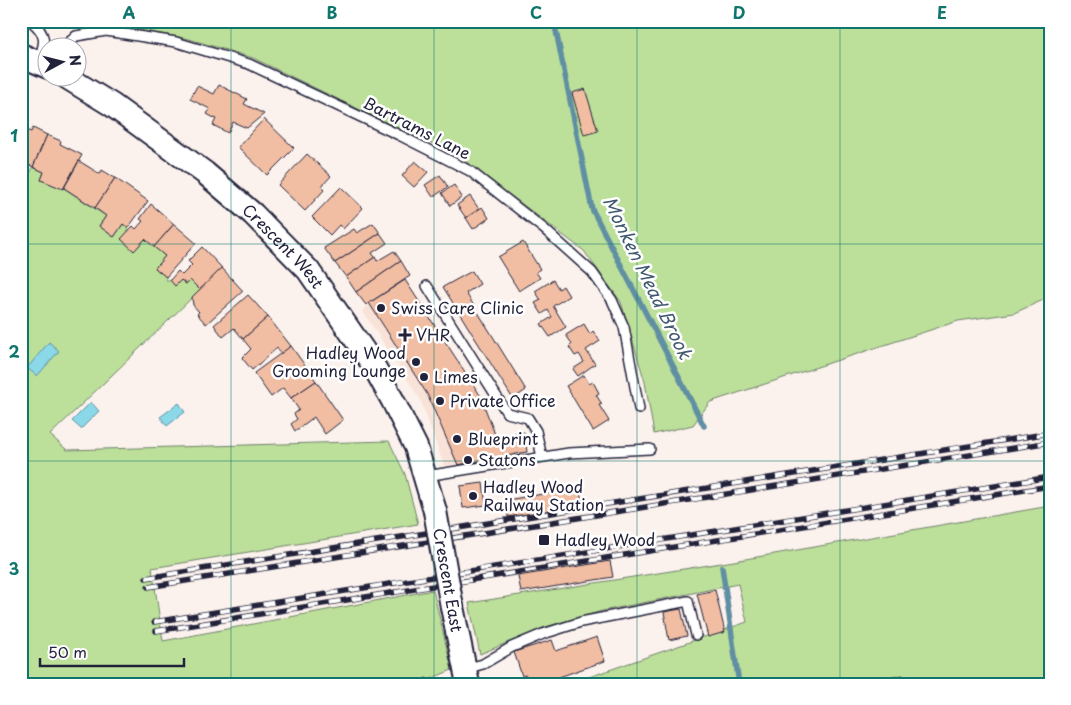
<svg xmlns="http://www.w3.org/2000/svg" width="1071" height="705" viewBox="0 0 1071 705" font-family="'Playpen Sans',sans-serif">
<style>
.built{fill:#f9e2d7}
.green{fill:#bce09a;stroke:#6f816a}
.water{fill:#8ad8e8;stroke:#608fa3}
.lines{fill:none;stroke-linecap:round;stroke-linejoin:round}
.stream{stroke:#608fa3;stroke-width:5.5}
.building{fill:#f2bea3;stroke:#22223b}
.service-casing{stroke:#22223b;stroke-width:12}
.tertiary-casing{stroke:#22223b;stroke-width:26}
.service{stroke:#fff;stroke-width:9}
.tertiary{stroke:#fff;stroke-width:22}
.rail-casing{stroke:#22223b;stroke-width:5.5}
.rail{stroke:#fff;stroke-width:4;stroke-dasharray:11;stroke-linecap:butt}
.tertiary-bridge-casing{stroke:#22223b;stroke-width:26;stroke-linecap:butt}
.tertiary-bridge{stroke:#fff;stroke-width:22}
.grid{fill:none;stroke:#0f766e;stroke-width:1;stroke-opacity:0.55}
.poi-dot{fill:#22223b;stroke:#fff;stroke-width:2}
.labels{text-anchor:middle;stroke-width:5;stroke-linejoin:round;paint-order:stroke}
.street-label{font-size:16px;fill:#22223b;stroke:#fff}
.poi-label{font-size:16px;fill:#22223b;stroke:#fff;text-anchor:start}
.water-label{font-size:18px;font-style:italic;fill:#41596f;stroke:#fff}
.neatline{fill:none;stroke:#0f766e;stroke-width:2}
.grid-label{font-size:16px;text-anchor:middle;font-weight:bold;fill:#0f766e}
</style>
<rect width="100%" height="100%" fill="#fcf2ed"/>
<filter id="ink" filterUnits="userSpaceOnUse"><feTurbulence type="fractalNoise" baseFrequency=".02" numOctaves="2"/><feDisplacementMap in="SourceGraphic" scale="10" xChannelSelector="R" yChannelSelector="G"/><feConvolveMatrix kernelMatrix="1 2 1 2 8 2 1 2 1" color-interpolation-filters="sRGB"/></filter>
<g filter="url(#ink)">
<!-- built -->
<path class="built" d="M405,280L496,437L524,432L527,452L444,466L420,399L362,310Z"/>
<!-- green -->
<g class="green">
<path d="M90,21H1050V297L1014,313L958,321L710,402L693,425L654,434L645,382L621,302L584,251L456,154L387,123L253,58L189,39Z"/>
<path d="M33,167L44,172L41,180L64,188L106,216L99,226L114,237L123,224L130,230L122,239L134,251L145,239L165,256L155,268L166,277V280H170L175,285L181,280L186,284L190,280L200,290L50,435L67,450L389,441L405,474L418,524L152,568L163,641L433,590L452,670L418,684H21V193Z"/>
<path d="M1050,506V684H569L747,622L738,584L602,611L545,627L480,654L469,603L734,561Z"/>
</g>
<!-- water -->
<g class="water">
<path d="M49,342L59,351L37,376L27,368Z"/>
<path d="M91,402L99,411L81,429L72,421Z"/>
<path d="M179,403L185,412L167,426L160,417Z"/>
</g>
<g class="lines">
<!-- stream -->
<g class="stream">
<path d="M554,21L592,209L704,426"/>
<path d="M722,567L739,684"/>
</g>
</g>
<!-- building -->
<g class="building">
<path d="M219,85L247,99L244,104L264,114L247,128L233,122L228,133L213,125L216,119L207,114L210,109L190,99L197,86L214,94Z"/>
<path d="M585,89L598,131L584,135L572,93Z"/>
<path d="M264,119L294,148L267,175L238,147Z"/>
<path d="M21,128L31,132L33,128L47,135L33,167L21,161Z"/>
<path d="M47,135L61,141L60,144L82,155L63,189L41,180L44,172L33,167Z"/>
<path d="M307,154L331,176L321,187L324,190L305,211L278,185Z"/>
<path d="M79,161L100,174L102,170L115,178L95,208L64,188Z"/>
<path d="M415,161L428,172L414,187L402,176Z"/>
<path d="M440,175L448,187L433,197L425,185Z"/>
<path d="M115,178L148,201L128,228L123,224L114,237L99,226L106,216L95,208Z"/>
<path d="M454,185L462,197L450,206L442,193Z"/>
<path d="M341,187L363,208L343,229L339,225L330,235L312,217Z"/>
<path d="M470,196L479,209L466,218L457,205Z"/>
<path d="M151,204L174,224L154,247L145,239L134,251L121,239L133,226L136,229L143,221L140,219Z"/>
<path d="M482,207L489,218L473,229L466,218Z"/>
<path d="M373,223L380,233L335,263L324,248L354,229L357,233Z"/>
<path d="M174,224L196,243L166,277L155,268L165,256L154,247Z"/>
<path d="M380,233L387,243L372,253L375,257L346,277L335,263Z"/>
<path d="M523,242L540,269L536,272L540,278L519,291L498,257Z"/>
<path d="M202,247L222,268L200,290L190,280L186,284L181,280L175,286L170,280L178,271L182,275L192,265L188,261Z"/>
<path d="M394,251L401,261L356,292L346,277L375,257L377,261Z"/>
<path d="M401,261L410,276L366,305L356,292Z"/>
<path d="M222,268L243,291L206,324L197,314L199,312L193,305L192,297Z"/>
<path d="M472,271L480,284L466,293L526,390L513,399L443,287Z"/>
<path d="M405,280L480,395L496,437L524,432L527,452L458,465L427,394L369,303Z"/>
<path d="M553,280L559,289L563,286L569,296L553,306L566,327L550,337L541,324L552,317L548,310L542,314L535,303L541,300L535,291Z"/>
<path d="M248,295L268,317L243,339L234,328L223,337L214,325Z"/>
<path d="M268,317L291,346L281,354L277,348L252,370L242,358L251,349L243,339Z"/>
<path d="M584,324L590,334L593,331L600,341L586,350L595,364L578,376L573,369L584,362L579,354L575,356L569,347L572,344L566,335Z"/>
<path d="M291,346L316,381L291,398L283,388L271,397L254,373Z"/>
<path d="M584,375L589,384L593,382L599,393L596,395L602,404L599,405L609,421L593,431L566,386Z"/>
<path d="M316,381L343,420L325,434L314,417L295,431L291,424L297,419L294,414L299,410L291,398Z"/>
<path d="M483,483L486,505L463,508L460,486Z"/>
<path d="M580,488L582,505L508,517L506,500Z"/>
<path d="M610,561L613,577L521,592L518,576Z"/>
<path d="M715,590L725,632L708,637L697,594Z"/>
<path d="M681,609L687,636L669,640L664,612Z"/>
<path d="M597,637L605,661L559,677L561,684H529L526,675L522,676L514,652L552,640L556,651Z"/>
<path d="M903,675L905,684H872L874,681Z"/>
<path d="M427,678L429,684H411Z"/>
</g>
<g class="lines">
<!-- service casing -->
<g class="service-casing">
<g id="service">
<path d="M31,21C48,35 45,43 38,62"/>
<path d="M63,48L76,36L106,31L176,42L249,64L399,135L470,171L544,229L592,272L612,300L624,327L639,409"/>
<path d="M427,286L507,413L528,418L536,431L542,457"/>
<path d="M426,476L569,453L650,449"/>
<path d="M465,669L483,664L512,647L543,634L581,622L688,601L696,635"/>
</g>
</g>
<!-- tertiary casing -->
<g class="tertiary-casing">
<g id="tertiary">
<path d="M21,55L48,67"/>
<path id="s1" d="M68,78L112,105L205,173L253,214L308,270L372,363L393,401L416,447L435,511"/>
<path d="M452,607L468,684"/>
</g>
</g>
<!-- service -->
<use href="#service" class="service"/>
<!-- tertiary -->
<use href="#tertiary" class="tertiary"/>
<!-- rail casing -->
<g class="rail-casing">
<g id="rail">
<path d="M146,578L1050,433"/>
<path d="M148,587L1050,442"/>
<path d="M154,622L1050,477"/>
<path d="M156,631L1050,486"/>
</g>
</g>
<!-- rail -->
<use href="#rail" class="rail"/>
<!-- tertiary-bridge casing -->
<g class="tertiary-bridge-casing">
<path id="tertiary-bridge" d="M435,511L452,607"/>
</g>
<!-- tertiary-bridge -->
<use href="#tertiary-bridge" class="tertiary-bridge"/>
</g>
</g>
<!-- grid -->
<path class="grid" d="M231,21V684M434,21V684M637,21V684M840,21V684M21,244H1050M21,461H1050"/>
<!-- markers -->
<g class="poi-dot">
<circle cx="381" cy="308" r="5"/>
<path d="M402.5 327.5h5v5h5v5h-5v5h-5v-5h-5v-5h5z"/>
<circle cx="416" cy="362" r="5"/>
<circle cx="424" cy="377" r="5"/>
<circle cx="440" cy="401" r="5"/>
<circle cx="457" cy="439" r="5"/>
<circle cx="468" cy="460" r="5"/>
<circle cx="473" cy="496" r="5"/>
<rect x="538" y="534" width="12" height="12" rx="2.5"/>
</g>
<g class="labels">
<!-- street labels -->
<g class="street-label">
<text transform="translate(417 128) rotate(27)" y="6">Bartrams Lane</text>
<text dy="6" stroke="none"><textPath href="#s1" startOffset="274">Crescent West</textPath></text>
<text transform="translate(448 580) rotate(80)" y="6">Crescent East</text>
</g>
<!-- poi labels -->
<g class="poi-label">
<text x="391" y="314">Swiss Care Clinic</text>
<text x="416" y="341">VHR</text>
<text x="406" y="359" text-anchor="end">Hadley Wood<tspan x="406" dy="18">Grooming Lounge</tspan></text>
<text x="434" y="383">Limes</text>
<text x="450" y="407">Private Office</text>
<text x="467" y="445">Blueprint</text>
<text x="478" y="466">Statons</text>
<text x="483" y="493">Hadley Wood<tspan x="483" dy="18">Railway Station</tspan></text>
<text x="555" y="546">Hadley Wood</text>
</g>
<!-- water labels -->
<g class="water-label">
<text transform="translate(647 278) rotate(64)" y="6">Monken Mead Brook</text>
</g>
</g>
<!-- margin -->
<rect width="1071" height="705" fill="none" stroke="#fff" stroke-width="55"/>
<!-- north arrow -->
<g transform="translate(62 62) rotate(83)"><circle r="24" fill="#ffffff" stroke="#a7a7b1"/>
<path d="M0-4L9 19L0 12L-9 19Z" fill="#22223b"/>
<text y="-8" font-size="14" font-weight="bold" text-anchor="middle" fill="#22223b">N</text>
</g>
<!-- scale -->
<path d="M40 658v8h144v-8" fill="none" stroke="#22223b" stroke-width="2.5"/>
<text x="48" y="658" font-size="15" fill="#22223b" stroke="#ffffff" stroke-width="4" paint-order="stroke">50 m</text>
<rect x="28" y="28" width="1016" height="650" class="neatline"/>
<g class="grid-label">
<text x="129" y="19">A</text>
<text x="332" y="19">B</text>
<text x="536" y="19">C</text>
<text x="739" y="19">D</text>
<text x="942" y="19">E</text>
<text x="14" y="142">1</text>
<text x="14" y="358">2</text>
<text x="14" y="575">3</text>
</g>
</svg>
